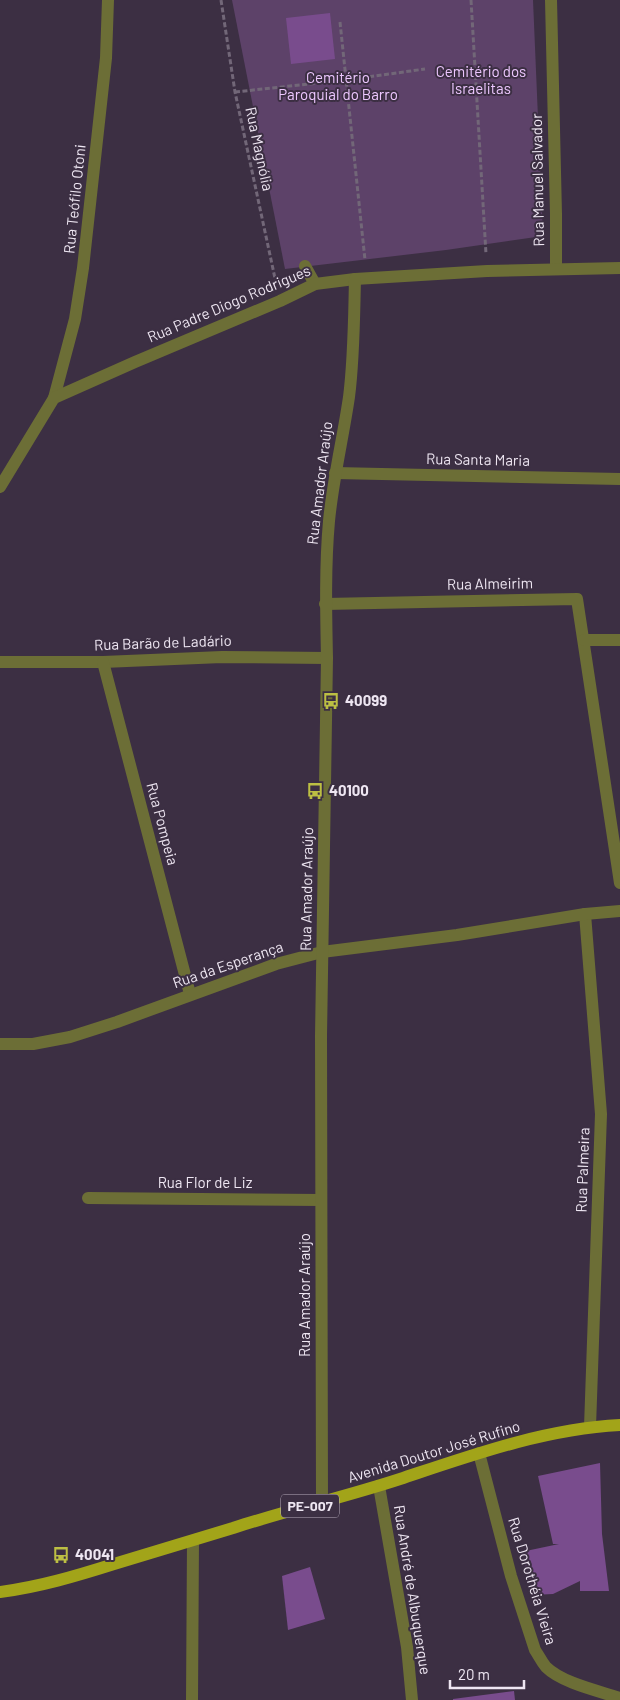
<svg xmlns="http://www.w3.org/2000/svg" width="620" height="1700" viewBox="0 0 620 1700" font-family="Barlow,sans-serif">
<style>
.green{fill:#5d4269}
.building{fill:#794c8d}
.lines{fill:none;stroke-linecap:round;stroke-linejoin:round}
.path{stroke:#726778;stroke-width:3;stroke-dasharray:5 2.5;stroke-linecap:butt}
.minor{stroke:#6c6e36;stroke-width:12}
.major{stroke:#a2a419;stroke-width:12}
.labels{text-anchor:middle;stroke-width:4;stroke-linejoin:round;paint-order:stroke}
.shield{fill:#3c2f43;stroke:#b9afbe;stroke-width:1}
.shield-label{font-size:14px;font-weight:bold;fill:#eee6f2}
.park-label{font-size:15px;fill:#edc7ff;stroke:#3c2f43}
.street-label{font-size:15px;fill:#eee6f2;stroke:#3c2f43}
.poi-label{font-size:15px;font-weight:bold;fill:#eee6f2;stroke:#3c2f43;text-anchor:start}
</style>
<rect width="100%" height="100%" fill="#3c2f43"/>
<!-- green -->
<path class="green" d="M232,0H533L543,236L446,250L285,269Z"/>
<!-- building -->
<g class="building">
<path d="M330,13L335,59L291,64L286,18Z"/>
<path d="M600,1463L602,1534L609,1591H580V1581L553,1594L532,1595L521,1552L559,1544H553L538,1476Z"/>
<path d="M310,1567L325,1619L288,1630L282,1576Z"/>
<path d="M514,1691L515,1700H453V1699Z"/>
</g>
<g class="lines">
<!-- path -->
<g class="path">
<path d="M221,0L235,92L276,283"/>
<path d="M471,0L486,254"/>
<path d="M340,22L365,260"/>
<path d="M235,92L346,80L425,69"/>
</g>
<!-- minor -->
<g class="minor">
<path d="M551,0L556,214V268"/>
<path d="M305,266L315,284"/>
<path d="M54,398L75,319L83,268L106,58L108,0"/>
<path d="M335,473L620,479"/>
<path d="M0,487L54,398L135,362L280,301L315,284L355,279L487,271L620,268"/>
<path d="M325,604L577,599L620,883"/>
<path d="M584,640H620"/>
<path d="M0,662H103L222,657L327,658"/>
<path d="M103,662L190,994"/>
<path d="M585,914L601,1114L590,1427"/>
<path d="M0,1044H33L70,1037L117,1022L276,964L322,952L457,935L585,914L620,911"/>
<path d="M88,1198L321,1200"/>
<path d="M479,1453L511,1576L535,1650C539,1656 541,1661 546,1667C562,1683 599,1691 620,1698"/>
<path d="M379,1486L407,1647L412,1700"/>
<path d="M322,1503L321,1036L327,658C326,612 325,566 329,521C333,479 343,438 349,397C354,358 354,318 355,279"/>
<path d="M192,1700L193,1541"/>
</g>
<!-- major -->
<path class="major" d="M0,1592C39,1587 76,1576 114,1564C154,1552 194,1540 233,1528C288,1510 345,1497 400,1479C472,1455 544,1429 620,1425"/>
</g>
<!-- icons -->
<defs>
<g id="bus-bare" transform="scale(1.35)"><path d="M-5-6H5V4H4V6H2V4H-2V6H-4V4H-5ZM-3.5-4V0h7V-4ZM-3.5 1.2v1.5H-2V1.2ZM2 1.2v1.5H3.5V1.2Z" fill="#bcbf43" stroke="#3c2f43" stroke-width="2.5" paint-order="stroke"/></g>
</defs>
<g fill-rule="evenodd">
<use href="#bus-bare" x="331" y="701"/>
<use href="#bus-bare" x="315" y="791"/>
<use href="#bus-bare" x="61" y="1555"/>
</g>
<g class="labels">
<!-- shield labels -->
<rect class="shield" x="281" y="1494.5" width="58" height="23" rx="4"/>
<g class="shield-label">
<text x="310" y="1511">PE-007</text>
</g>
<!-- park labels -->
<g class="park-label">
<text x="481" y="77">Cemitério dos<tspan x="481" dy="17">Israelitas</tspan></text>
<text x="338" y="83">Cemitério<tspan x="338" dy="17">Paroquial do Barro</tspan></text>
</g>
<!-- street labels -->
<g class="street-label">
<text transform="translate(259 149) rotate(78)" y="5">Rua Magnólia</text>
<text transform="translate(538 180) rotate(-91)" y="5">Rua Manuel Salvador</text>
<text transform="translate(75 199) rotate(-84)" y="5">Rua Teófilo Otoni</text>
<text transform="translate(229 304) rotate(-23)" y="5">Rua Padre Diogo Rodrigues</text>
<text transform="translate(478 460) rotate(1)" y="5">Rua Santa Maria</text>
<text transform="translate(320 483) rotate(-83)" y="5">Rua Amador Araújo</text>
<text transform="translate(490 584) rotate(-1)" y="5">Rua Almeirim</text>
<text transform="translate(163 643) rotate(-2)" y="5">Rua Barão de Ladário</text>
<text transform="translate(162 824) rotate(75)" y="5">Rua Pompeia</text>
<text transform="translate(307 889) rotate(-89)" y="5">Rua Amador Araújo</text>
<text transform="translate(228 965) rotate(-19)" y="5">Rua da Esperança</text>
<text transform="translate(583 1170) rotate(-88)" y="5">Rua Palmeira</text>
<text x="205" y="1188">Rua Flor de Liz</text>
<text transform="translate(305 1295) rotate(-90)" y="5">Rua Amador Araújo</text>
<text transform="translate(434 1452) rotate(-17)" y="5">Avenida Doutor José Rufino</text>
<text transform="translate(532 1581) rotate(73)" y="5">Rua Dorothéia Vieira</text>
<text transform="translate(412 1590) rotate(81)" y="5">Rua André de Albuquerque</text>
</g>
<!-- poi labels -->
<g class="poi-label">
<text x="345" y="706">40099</text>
<text x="329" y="796">40100</text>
<text x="75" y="1560">40041</text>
</g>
</g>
<!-- scale -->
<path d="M450 1680v8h74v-8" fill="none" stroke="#eee6f2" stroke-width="2.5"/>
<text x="458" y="1680" font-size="15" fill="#eee6f2" stroke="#3c2f43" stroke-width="4" paint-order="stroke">20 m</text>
</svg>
